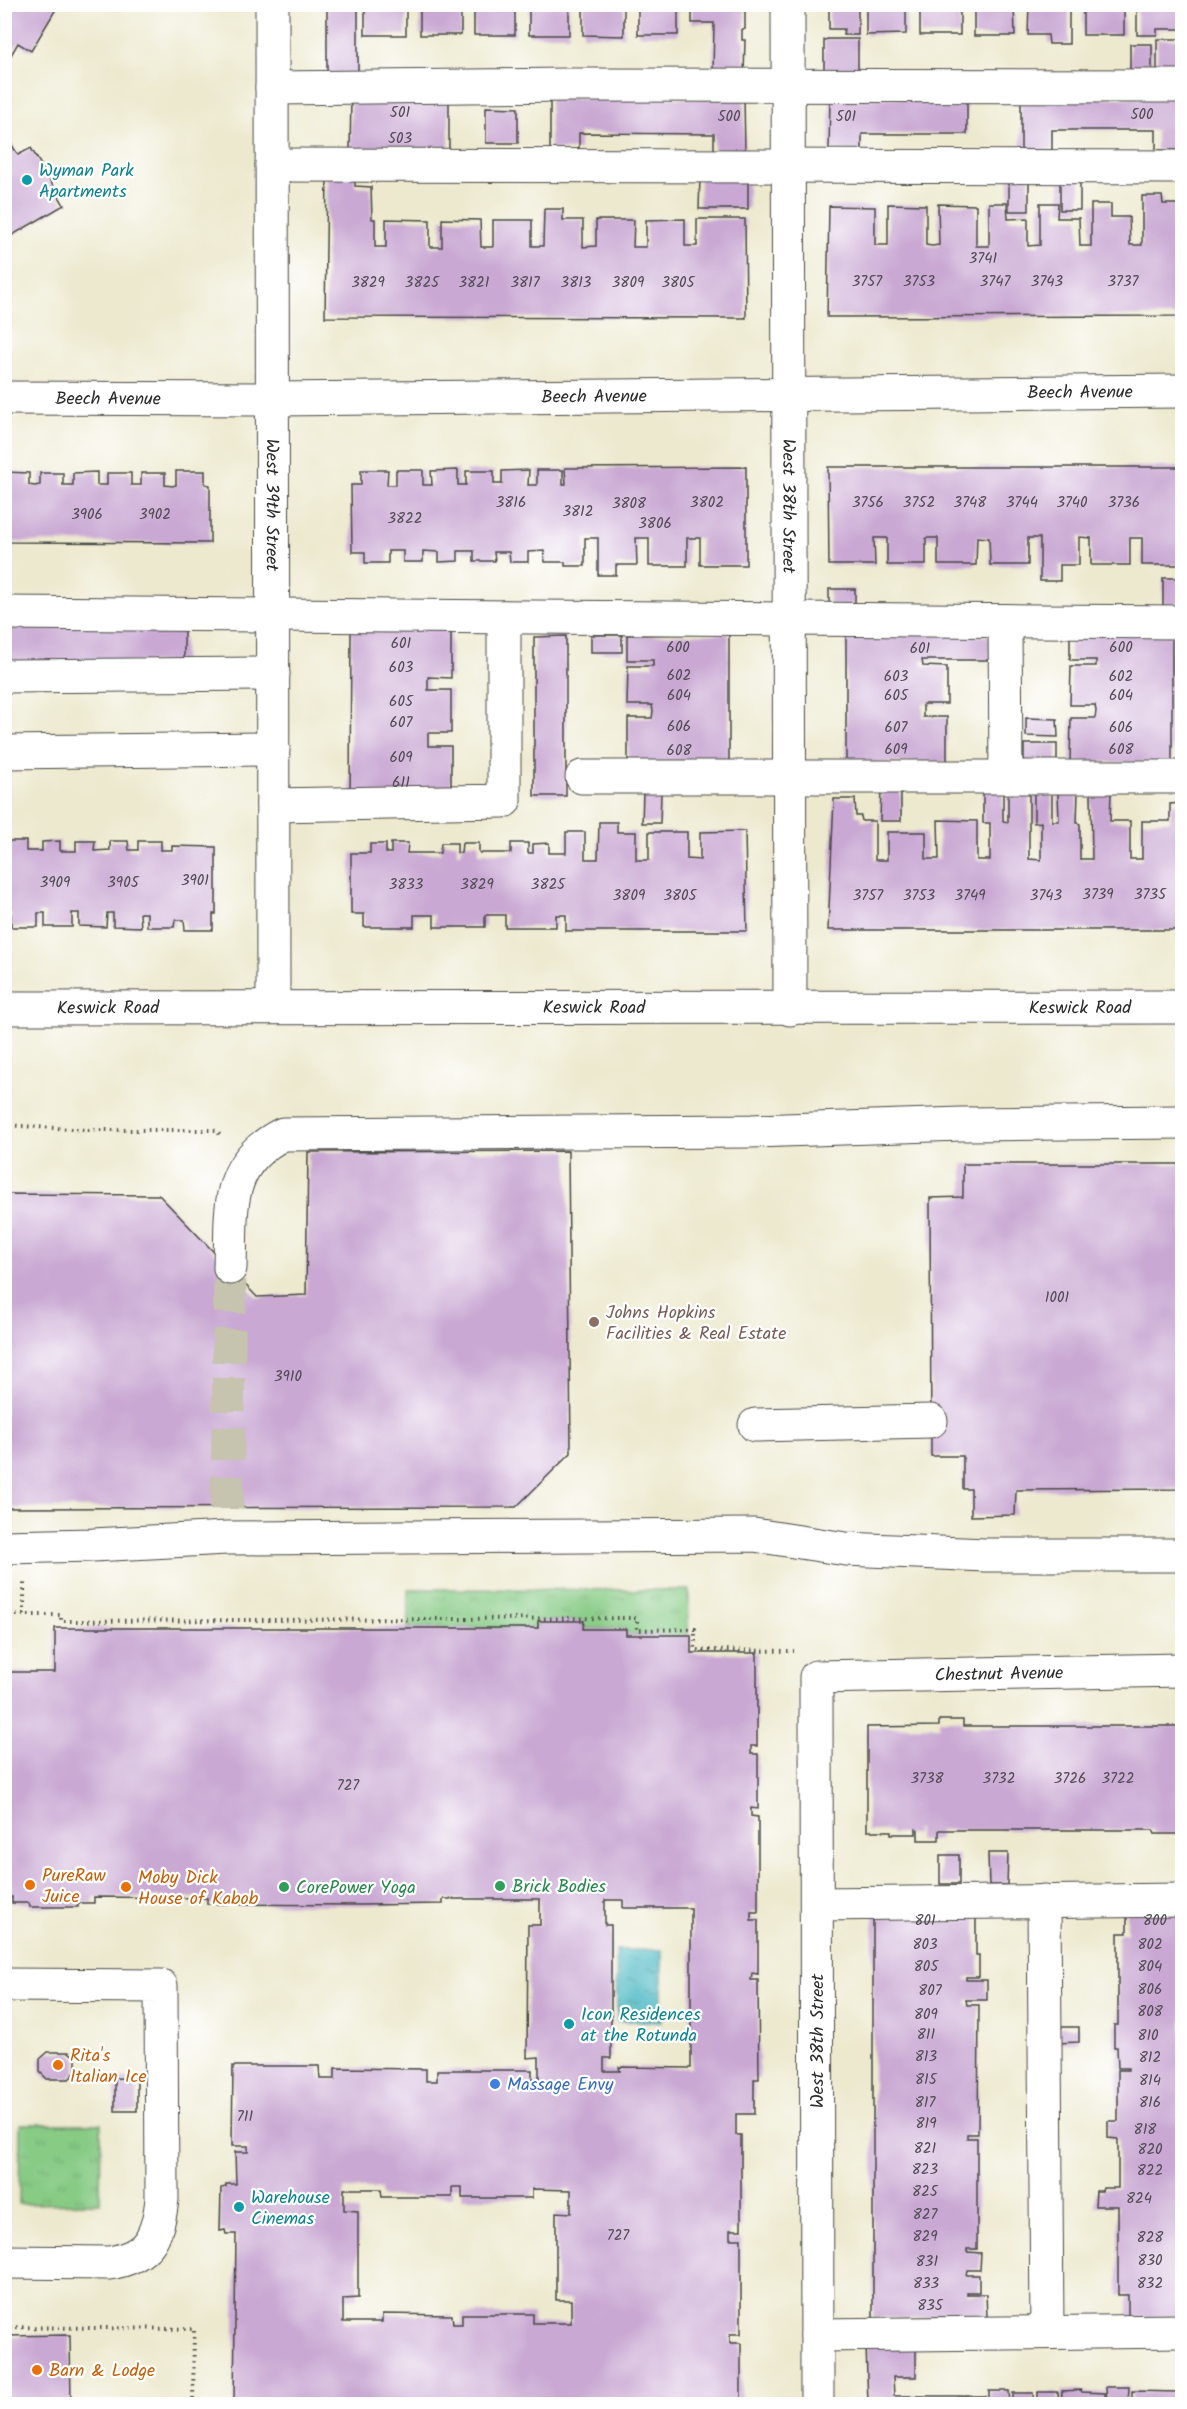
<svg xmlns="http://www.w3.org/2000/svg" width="1187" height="2409" viewBox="0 0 1187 2409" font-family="Kalam,sans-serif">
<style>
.park{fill:url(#park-tufts);stroke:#597b58;stroke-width:1.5}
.water{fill:url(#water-ripples);stroke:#3a7176;stroke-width:1.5}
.building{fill:#c9a8d3;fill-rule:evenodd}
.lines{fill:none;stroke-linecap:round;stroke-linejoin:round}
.minor-tunnel{stroke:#c6c3ae;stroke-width:33;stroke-dasharray:33 16;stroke-linecap:butt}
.minor-casing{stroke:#484844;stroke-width:35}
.path{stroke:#484844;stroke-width:4;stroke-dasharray:1.5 4.5;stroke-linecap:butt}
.minor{stroke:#fff;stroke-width:33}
.culture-dot{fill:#0f9aa8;stroke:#fff;stroke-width:2}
.education-dot{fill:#8d6e63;stroke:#fff;stroke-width:2}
.food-dot{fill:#e8710a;stroke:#fff;stroke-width:2}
.leisure-dot{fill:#2e9e5b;stroke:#fff;stroke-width:2}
.shop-dot{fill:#3f7fe0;stroke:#fff;stroke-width:2}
.labels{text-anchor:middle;stroke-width:4.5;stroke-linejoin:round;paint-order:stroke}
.number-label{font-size:15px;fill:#524a55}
.culture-label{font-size:18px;fill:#0d838f;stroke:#fff;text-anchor:start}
.street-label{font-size:18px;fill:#2b2b2b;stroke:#fff}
.education-label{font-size:18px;fill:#785e54;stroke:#fff;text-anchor:start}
.food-label{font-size:18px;fill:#c56008;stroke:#fff;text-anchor:start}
.leisure-label{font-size:18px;fill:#27864d;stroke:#fff;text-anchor:start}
.shop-label{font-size:18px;fill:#366cbe;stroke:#fff;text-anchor:start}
</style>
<defs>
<pattern id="park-tufts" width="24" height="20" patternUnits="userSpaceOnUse" patternTransform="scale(1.5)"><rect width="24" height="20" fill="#87cb85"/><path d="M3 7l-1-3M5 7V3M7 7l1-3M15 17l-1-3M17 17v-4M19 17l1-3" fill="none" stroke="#75ae73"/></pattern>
<pattern id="water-ripples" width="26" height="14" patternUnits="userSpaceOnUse" patternTransform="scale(1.5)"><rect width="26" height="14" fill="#48b7c2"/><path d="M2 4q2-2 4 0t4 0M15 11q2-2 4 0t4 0" fill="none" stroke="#3c959e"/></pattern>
</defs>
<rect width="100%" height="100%" fill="#fff"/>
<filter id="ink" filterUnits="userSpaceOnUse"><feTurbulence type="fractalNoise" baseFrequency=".0167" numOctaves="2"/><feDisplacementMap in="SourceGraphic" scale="12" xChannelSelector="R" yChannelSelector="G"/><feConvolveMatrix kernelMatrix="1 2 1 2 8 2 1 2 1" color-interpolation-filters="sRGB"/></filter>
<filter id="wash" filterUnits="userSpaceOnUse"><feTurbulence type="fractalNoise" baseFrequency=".008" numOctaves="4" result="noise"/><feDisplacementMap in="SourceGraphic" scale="24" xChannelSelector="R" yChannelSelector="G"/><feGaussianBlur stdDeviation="1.35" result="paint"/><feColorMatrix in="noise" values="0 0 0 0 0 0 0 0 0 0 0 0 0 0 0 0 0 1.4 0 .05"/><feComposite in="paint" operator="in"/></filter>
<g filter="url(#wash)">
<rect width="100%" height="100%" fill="#ede9cf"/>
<!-- park -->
<g class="park">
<path d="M408,1589L689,1590L688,1636L626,1635V1629H583L584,1621H538V1628H408Z"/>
<path d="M20,2124H101L100,2203L19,2204Z"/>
</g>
<!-- water -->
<path class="water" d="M616,1950H662V2021H617Z"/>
<g id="blocks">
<!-- building -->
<g class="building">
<path d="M4,4H59L31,51L18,43L4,67Z"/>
<path d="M327,4H358V76L327,75Z"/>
<rect x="365" y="4" width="41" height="31"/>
<rect x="420" y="4" width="41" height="31"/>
<rect x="474" y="4" width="41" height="31"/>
<rect x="529" y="4" width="40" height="31"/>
<path d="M583,4H624V36L583,35Z"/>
<path d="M692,4H745V29H742V40H745L744,75L713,74L714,23H692Z"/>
<path d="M829,4H858V35H843L844,29H829Z"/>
<path d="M866,4H906V34L866,35Z"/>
<rect x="920" y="4" width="40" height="31"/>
<path d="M974,4H1014L1015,36H974Z"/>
<path d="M1029,4H1069V44H1049L1048,35H1028Z"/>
<rect x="1083" y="4" width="41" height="31"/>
<path d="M1137,4H1182V29H1157V35H1137Z"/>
<rect x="638" y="5" width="40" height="30"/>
<path d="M828,39H858V74L824,72V40Z"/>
<rect x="1157" y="39" width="25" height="35"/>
<rect x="1130" y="44" width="22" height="31"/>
<path d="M351,98H449V150H350Z"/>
<path d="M550,98H744L745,150H714V134L579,133V150H550Z"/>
<path d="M830,98H967V134H862V150H829Z"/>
<path d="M1021,98H1182V150H1156V130H1052V150H1021Z"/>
<path d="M486,107L518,108V143H486Z"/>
<path d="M4,132L18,155L31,148L64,205L4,240Z"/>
<rect x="1009" y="173" width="20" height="38"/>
<rect x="1060" y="174" width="20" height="36"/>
<path d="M327,175H355V186L371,187L372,219H375V247H386V219L430,220V247H442V219L480,220L481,247H493V220H532V246H543L544,209H563V220H583V247L596,246V220H634L633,247H646V220L685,219V246H697V219H745L746,318L325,317Z"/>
<path d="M700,178H748V209H699Z"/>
<path d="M1142,196H1162L1163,204H1182V316L827,317L829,206L875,207V245H888V204L926,205V245L932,246L939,245L938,204L976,205V246H989V203H1007L1008,219L1028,218V246L1040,245V203H1058L1057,218H1079L1080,246H1091V204H1111V217H1129L1130,245H1142Z"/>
<path d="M746,467V565H700V538H687V566H649V538H636L637,565H616V575H598V538H585V566H565V562H545L544,551L528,552V562H510L509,552H494L495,561H474V551H458V561L439,562V552L423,551V562H403V551H388V563H365V552H352L351,485H361V470H388L387,485H396V470H423V485H432L431,471L458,470V485H466V471H494V484H502V471L529,470L528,485H537V470H563V484H566L565,468Z"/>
<path d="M828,467H1182V565H1142V538H1130V565H1091V538L1079,537V565H1060V581H1040V538H1028V565H990L989,538L977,537L976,565H938V538H926V565H887V538H874L875,565H829Z"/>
<path d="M176,471H205V484L210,485V543L4,542L5,472L29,473V485L35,486L40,485V473H63V485H73V473L97,472V485H107V473H131V485H141V473H165V485L172,486L176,485Z"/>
<rect x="1163" y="578" width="16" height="28"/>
<rect x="829" y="589" width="26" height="20"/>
<path d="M4,626H184V662L4,664Z"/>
<path d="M451,626V678L428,677V690H451V733H428V746H451V797H350L351,630Z"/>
<path d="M846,632L995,636V660H922L923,666L947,667V704H923V717H947V762L846,764Z"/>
<path d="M729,634V763H628V718H652L653,711L652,705H627L628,666H653V660H627V635Z"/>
<path d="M1070,634H1172V763L1070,762L1071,718H1095L1096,711L1095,705H1070L1071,666H1096V660H1070Z"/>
<rect x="591" y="635" width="31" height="17"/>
<path d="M566,636V796H534V637Z"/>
<path d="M1026,718L1057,719L1058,737L1026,736Z"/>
<rect x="1024" y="744" width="33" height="18"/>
<path d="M1003,787V821L1008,822V789H1029V859L1041,860V822L1034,823V790H1052V821H1059L1058,792H1078L1077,823L1080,824V859H1092L1091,793H1111L1110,821H1130V859H1142V821H1170V804L1182,803V930H828L834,799H855L856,816H861L862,821H875V860H887V832H926V859H939L938,820L977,821V860H990V823H983V788Z"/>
<path d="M881,788H901V821H880Z"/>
<path d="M643,793H661L660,823H642Z"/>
<path d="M599,822H617V832H636V860H649V832H687V859L700,860V832L745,831L747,931H566V915H556V927H505V915H485V927H434V915H414V927H364V914H351V853H370V844H386V853H391V843H408L407,853H440L441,843H457V853H461L462,843H479V853H511V843H528V853H533V844L549,843V853H566V832H585V859H598Z"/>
<path d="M7,841H26V851H42V842L60,841V851H76V841H95L94,851L110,850V841H128L129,850H138V841H161V850H172V846L216,847V914H213V930H185L184,920H175L174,927H147V913H140L141,927L113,926V913H107L106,927L79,926V913H72V927H45V913H38V927H11V913H4V851H7Z"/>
<path d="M568,1151L571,1453L516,1507L5,1508V1194L159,1195L257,1297L306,1295L308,1152Z"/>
<path d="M963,1164H1182V1489L1016,1490L1015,1515L971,1516V1489H963V1456H931L930,1198L963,1197Z"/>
<path d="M538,1621H584L583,1629H626V1635H691V1653H757V1746H751V1754H758V1809L751,1808V1816L758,1817V1912H751V1920H758V1974L752,1973L751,1980H758L759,2079H754V2114H736V2135H741V2230H730V2239H741V2334H730V2343H741V2404H234L236,2234H226L225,2230L220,2231L221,2188L226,2187V2184H236L235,2152H248V2146H232L233,2066H319L320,2079H335V2068L426,2069V2081H437V2070H532V2082H539V2057L527,2058L528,1925H540V1899H443V1904L360,1905L207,1904V1898L94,1897V1903H78V1907H30L29,1903H12V1897H4V1672H55V1628H538ZM605,1900H623V1908H691V2068L619,2067L620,2071H604V2058H611V1925H605ZM452,2187H462V2198H532V2189L571,2190V2213L556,2212V2300H571V2323H533V2314H462V2324H453L452,2315L382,2314V2322H343V2299L358,2298V2211L344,2210V2189H381L382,2197H452Z"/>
<path d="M939,1720H963V1726H1182V1839H1179V1834H1155L1153,1830H939V1840H918V1830L916,1829V1834H891V1831H867V1727L939,1726Z"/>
<path d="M988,1853H1008L1007,1885H989Z"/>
<rect x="940" y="1855" width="19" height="29"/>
<path d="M873,1907L976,1908V1955H979V1977H966V1980H987V2000H966L967,2005H979L978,2134H967V2138H977V2249H967V2252L981,2253L980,2270H967L966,2275H979V2292H967V2294H986L987,2317L873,2318Z"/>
<path d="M1127,1908H1182V2318H1128V2295H1118V2206H1095L1096,2191H1102L1103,2188H1118V2139L1108,2138V2121H1118V2070H1128V2068H1118L1117,2047H1114V2025H1118V1933H1127Z"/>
<path d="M1056,2027H1079V2042L1057,2043Z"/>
<path d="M48,2052H69L76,2058V2072L69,2079H47L40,2072V2059Z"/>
<path d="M115,2078L137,2079V2111H115Z"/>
<path d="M70,2335L71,2404H4V2336Z"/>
<path d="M866,2346L916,2347V2377H893L894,2396H963V2404H868Z"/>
<path d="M1106,2387H1129L1128,2404H1107Z"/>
<path d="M1081,2390L1082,2392L1105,2393V2404H1061L1062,2391Z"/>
<path d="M989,2391H1009L1010,2404H989Z"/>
<path d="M1132,2391L1177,2392V2400H1182V2404H1132Z"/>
<path d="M1038,2392H1058L1059,2404H1038Z"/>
<rect x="1013" y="2393" width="20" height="11"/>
<rect x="965" y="2396" width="21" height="8"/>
</g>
</g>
</g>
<g filter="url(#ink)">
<use href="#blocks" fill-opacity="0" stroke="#484844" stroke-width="1.5"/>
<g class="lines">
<!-- minor-tunnel -->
<path class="minor-tunnel" d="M227,1509L230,1268"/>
<!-- minor casing -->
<g class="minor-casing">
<g id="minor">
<path id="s1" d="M272,4L273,1006"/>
<path id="s2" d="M788,4L790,1009"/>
<path d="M272,88L569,85L1182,86"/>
<path d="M272,165L1182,167"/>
<path id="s3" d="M4,398L273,399L1182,391"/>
<path d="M4,613L1182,622"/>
<path d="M1005,621L1006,777"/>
<path d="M4,676L273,674"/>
<path d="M4,752L273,749"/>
<path d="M582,777H1182"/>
<path d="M273,805L504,801V617"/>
<path id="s4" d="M4,1008C397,1005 790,1009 1182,1007"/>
<path d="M230,1268C232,1211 223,1164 283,1134L752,1131L961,1124L1182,1122"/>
<path d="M755,1425L931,1421"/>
<path d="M4,1547L93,1545L227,1538L754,1535L846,1549L986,1555H1182"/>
<path d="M1044,1901L1047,2332"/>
<path d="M817,1904L1182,1900"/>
<path d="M4,1985L161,1986L162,2199C158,2236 149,2257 109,2263L4,2262"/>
<path d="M817,2335L1182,2331"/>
<path id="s5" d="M817,2404L816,1677L1182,1670"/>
</g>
</g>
<!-- path -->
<g class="path">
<path d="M4,1125L88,1130H216L222,1137"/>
<path d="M4,1615H61V1621L637,1618V1630L695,1629V1650L794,1651"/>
<path d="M24,1615V1582"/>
<path d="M4,2327L194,2329L193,2404"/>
</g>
<!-- minor -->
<use href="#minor" class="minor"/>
</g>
</g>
<!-- markers -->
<g class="culture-dot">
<circle cx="27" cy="180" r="6"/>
<circle cx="569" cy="2024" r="6"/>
<circle cx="239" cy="2207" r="6"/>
</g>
<circle class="education-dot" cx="594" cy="1322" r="6"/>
<g class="food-dot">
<circle cx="30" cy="1885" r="6"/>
<circle cx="126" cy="1887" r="6"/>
<circle cx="58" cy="2065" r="6"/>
<circle cx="37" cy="2370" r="6"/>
</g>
<g class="leisure-dot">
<circle cx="500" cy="1886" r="6"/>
<circle cx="284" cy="1887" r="6"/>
</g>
<circle class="shop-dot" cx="495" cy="2084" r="6"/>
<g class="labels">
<!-- number labels -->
<g class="number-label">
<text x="400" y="117">501</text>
<text x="1142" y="119">500</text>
<text x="729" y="121">500</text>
<text x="846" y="121">501</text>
<text x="400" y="143">503</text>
<text x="983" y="263">3741</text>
<text x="867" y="286">3757</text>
<text x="919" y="286">3753</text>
<text x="995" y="286">3747</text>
<text x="1047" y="286">3743</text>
<text x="1123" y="286">3737</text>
<text x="368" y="287">3829</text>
<text x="422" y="287">3825</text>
<text x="474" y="287">3821</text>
<text x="525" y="287">3817</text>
<text x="576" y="287">3813</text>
<text x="628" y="287">3809</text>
<text x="678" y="287">3805</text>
<text x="511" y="507">3816</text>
<text x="707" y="507">3802</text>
<text x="868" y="507">3756</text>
<text x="919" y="507">3752</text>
<text x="970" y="507">3748</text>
<text x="1022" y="507">3744</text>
<text x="1072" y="507">3740</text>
<text x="1124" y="507">3736</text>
<text x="629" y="508">3808</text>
<text x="578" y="516">3812</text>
<text x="87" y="519">3906</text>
<text x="155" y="519">3902</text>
<text x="405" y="523">3822</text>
<text x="655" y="528">3806</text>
<text x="401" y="648">601</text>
<text x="678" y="652">600</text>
<text x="1121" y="652">600</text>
<text x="920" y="653">601</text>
<text x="401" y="672">603</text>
<text x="679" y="680">602</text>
<text x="896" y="681">603</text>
<text x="1121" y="681">602</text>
<text x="679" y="700">604</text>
<text x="896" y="700">605</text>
<text x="1121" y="700">604</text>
<text x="401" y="706">605</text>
<text x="401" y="727">607</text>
<text x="679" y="731">606</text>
<text x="896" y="732">607</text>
<text x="1121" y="732">606</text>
<text x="896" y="754">609</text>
<text x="1121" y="754">608</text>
<text x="679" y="755">608</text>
<text x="401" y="762">609</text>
<text x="401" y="787">611</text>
<text x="195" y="885">3901</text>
<text x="55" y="887">3909</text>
<text x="123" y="887">3905</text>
<text x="406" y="889">3833</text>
<text x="477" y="889">3829</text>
<text x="548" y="889">3825</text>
<text x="1098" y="899">3739</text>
<text x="1150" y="899">3735</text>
<text x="629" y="900">3809</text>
<text x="680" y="900">3805</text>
<text x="868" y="900">3757</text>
<text x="919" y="900">3753</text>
<text x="970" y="900">3749</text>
<text x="1046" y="900">3743</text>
<text x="1057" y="1302">1001</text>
<text x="288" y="1381">3910</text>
<text x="927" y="1783">3738</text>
<text x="999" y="1783">3732</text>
<text x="1070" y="1783">3726</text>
<text x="1118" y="1783">3722</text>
<text x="348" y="1790">727</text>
<text x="925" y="1925">801</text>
<text x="1155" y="1925">800</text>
<text x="925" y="1949">803</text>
<text x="1150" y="1949">802</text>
<text x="926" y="1971">805</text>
<text x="1150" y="1971">804</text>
<text x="1150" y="1994">806</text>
<text x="930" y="1995">807</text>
<text x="1150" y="2016">808</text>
<text x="926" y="2019">809</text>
<text x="926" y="2039">811</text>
<text x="1148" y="2040">810</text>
<text x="926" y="2061">813</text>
<text x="1150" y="2062">812</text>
<text x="926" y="2084">815</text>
<text x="1150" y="2085">814</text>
<text x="925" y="2107">817</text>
<text x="1150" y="2107">816</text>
<text x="245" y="2121">711</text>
<text x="926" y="2128">819</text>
<text x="1145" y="2134">818</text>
<text x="925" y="2153">821</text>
<text x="1150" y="2154">820</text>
<text x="925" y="2174">823</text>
<text x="1150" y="2175">822</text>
<text x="925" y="2196">825</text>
<text x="1139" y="2203">824</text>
<text x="925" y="2219">827</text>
<text x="618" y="2240">727</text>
<text x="925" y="2241">829</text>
<text x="1150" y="2242">828</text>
<text x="1150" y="2265">830</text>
<text x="927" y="2266">831</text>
<text x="926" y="2288">833</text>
<text x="1150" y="2288">832</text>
<text x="930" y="2310">835</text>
</g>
<!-- culture labels -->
<g class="culture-label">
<text x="39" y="176">Wyman Park<tspan x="39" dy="21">Apartments</tspan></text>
<text x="581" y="2020">Icon Residences<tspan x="581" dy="21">at the Rotunda</tspan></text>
<text x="251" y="2203">Warehouse<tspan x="251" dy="21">Cinemas</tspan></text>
</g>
<!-- street labels -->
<g class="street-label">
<text dy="6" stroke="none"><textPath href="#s3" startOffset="1076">Beech Avenue</textPath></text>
<text dy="6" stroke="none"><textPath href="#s3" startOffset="590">Beech Avenue</textPath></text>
<text dy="6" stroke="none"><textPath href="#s3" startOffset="104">Beech Avenue</textPath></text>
<text dy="6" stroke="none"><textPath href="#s1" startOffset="501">West 39th Street</textPath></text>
<text dy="6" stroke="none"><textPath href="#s2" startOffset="502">West 38th Street</textPath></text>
<text dy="6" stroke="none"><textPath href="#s4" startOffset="104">Keswick Road</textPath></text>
<text dy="6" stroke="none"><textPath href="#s4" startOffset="590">Keswick Road</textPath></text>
<text dy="6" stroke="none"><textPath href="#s4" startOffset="1076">Keswick Road</textPath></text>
<text dy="6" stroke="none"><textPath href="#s5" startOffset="910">Chestnut Avenue</textPath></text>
<text transform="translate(817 2041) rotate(-90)" y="6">West 38th Street</text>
</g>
<!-- education labels -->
<g class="education-label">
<text x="606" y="1318">Johns Hopkins<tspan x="606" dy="21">Facilities &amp; Real Estate</tspan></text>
</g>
<!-- food labels -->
<g class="food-label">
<text x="42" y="1881">PureRaw<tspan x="42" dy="21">Juice</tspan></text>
<text x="138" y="1883">Moby Dick<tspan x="138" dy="21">House of Kabob</tspan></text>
<text x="70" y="2061">Rita's<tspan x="70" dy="21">Italian Ice</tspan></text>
<text x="49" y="2376">Barn &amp; Lodge</text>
</g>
<!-- leisure labels -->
<g class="leisure-label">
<text x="512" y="1892">Brick Bodies</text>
<text x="296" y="1893">CorePower Yoga</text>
</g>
<!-- shop labels -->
<g class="shop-label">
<text x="507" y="2090">Massage Envy</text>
</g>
</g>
<!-- margin -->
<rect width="1187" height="2409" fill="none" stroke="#fff" stroke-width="24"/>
</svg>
